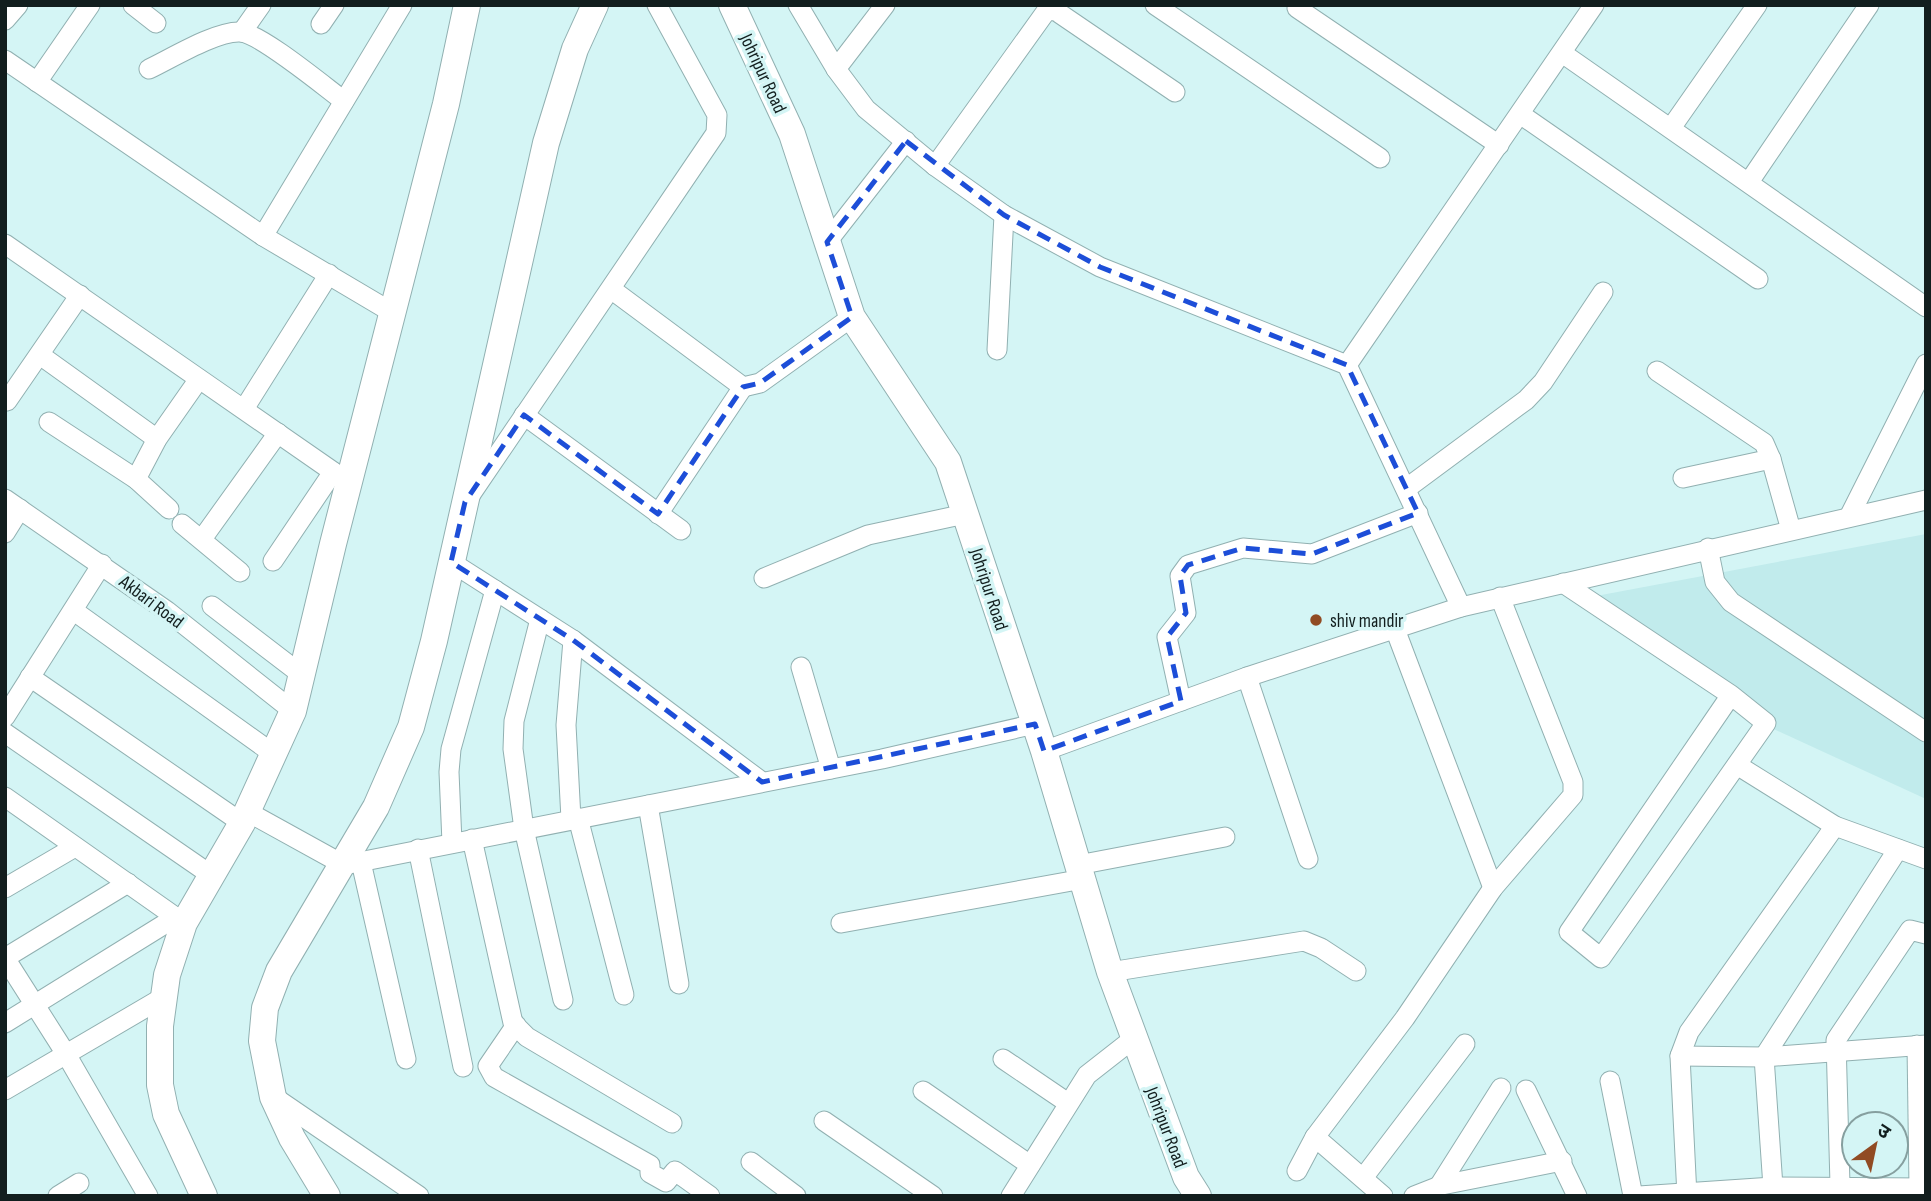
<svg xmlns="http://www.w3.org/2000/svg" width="1931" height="1201" viewBox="0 0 1931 1201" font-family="'Sofia Sans Condensed','Noto Sans Devanagari',sans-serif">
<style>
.built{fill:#c1ebec}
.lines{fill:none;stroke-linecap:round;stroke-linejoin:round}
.street-casing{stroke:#91b0b1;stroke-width:21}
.secondary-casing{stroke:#91b0b1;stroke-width:28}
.street{stroke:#fff;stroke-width:19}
.secondary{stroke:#fff;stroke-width:26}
.marked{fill:none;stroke:#1d4ed8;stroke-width:5;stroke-dasharray:14 9;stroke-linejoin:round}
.poi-dot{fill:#914b23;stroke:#d4f5f5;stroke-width:2.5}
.labels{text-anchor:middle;stroke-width:7;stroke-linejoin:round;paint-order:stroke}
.street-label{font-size:19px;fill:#121e1e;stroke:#d4f5f5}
.poi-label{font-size:19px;fill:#121e1e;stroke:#d4f5f5;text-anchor:start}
</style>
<rect width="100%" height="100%" fill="#d4f5f5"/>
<!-- built -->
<path class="built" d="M1926,534V799L1767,726L1580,599Z"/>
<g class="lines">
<!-- street casing -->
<g class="street-casing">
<g id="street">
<path d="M133,5L156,23"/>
<path d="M798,5L836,69L866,109L935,166L1004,215L1100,267L1347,365L1461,607"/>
<path d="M1155,5L1380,158"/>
<path d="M1297,8L1499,145"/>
<path d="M5,20L18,5"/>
<path d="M321,24L334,5"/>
<path d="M242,32L261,5"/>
<path d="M1562,53L1926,307"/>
<path d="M5,60L263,236L393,313"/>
<path d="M149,69C172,58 216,31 240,32C260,33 325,87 344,101"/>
<path d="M836,69L885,5"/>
<path d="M37,82L90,5"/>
<path d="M1520,114L1758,279"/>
<path d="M1671,128L1757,5"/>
<path d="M935,166L1047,10L1056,11L1175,92"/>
<path d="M1749,182L1869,5"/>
<path d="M263,236L402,5"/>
<path d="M827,242L906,141"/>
<path d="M5,244L348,482"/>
<path d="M611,289L743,387L760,383L852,317"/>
<path d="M997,350L1004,215"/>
<path d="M40,355L157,439"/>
<path d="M1347,365L1594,5"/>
<path d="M1657,371L1764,443L1771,459L1791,530"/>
<path d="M7,401L80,295"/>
<path d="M244,409L329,274"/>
<path d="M524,415L681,530"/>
<path d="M49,422L136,479L169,509"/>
<path d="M1683,478L1771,459"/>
<path d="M136,479L157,439L199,379"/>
<path d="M1407,488L1526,400L1543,382L1603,292"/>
<path d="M471,494L716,133L717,115L657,5"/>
<path d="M5,499L167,611L293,711"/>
<path d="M658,514L743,387"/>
<path d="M1849,517L1926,364"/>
<path d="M182,524L240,572"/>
<path d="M5,533L20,509"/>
<path d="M202,539L278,433"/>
<path d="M1708,548L1715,582L1731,602L1926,732"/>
<path d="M273,561L333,472"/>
<path d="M451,562L573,640L762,782"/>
<path d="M764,578L868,535L965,514"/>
<path d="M1563,583L1731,695L1569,932L1601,958L1766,723L1731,695"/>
<path d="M212,606L302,675"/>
<path d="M74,611L275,755"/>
<path d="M540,619L514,721L513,749L524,829L563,1000"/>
<path d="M1395,629L1493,888"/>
<path d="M801,667L831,769"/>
<path d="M30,677L242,823"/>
<path d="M1247,677L1308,859"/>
<path d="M1181,701L1167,637L1186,613L1180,576L1188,565L1243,548L1312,554L1418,513"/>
<path d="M5,717L102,564"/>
<path d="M5,733L211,875"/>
<path d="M1044,751L1247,677L1461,607L1926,500"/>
<path d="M1737,765L1835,826L1926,859"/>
<path d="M5,797L184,923"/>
<path d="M648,805L679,984"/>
<path d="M248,812L344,865L882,759L1035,724"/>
<path d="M578,818L624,995"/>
<path d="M571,819L566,725L573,640"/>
<path d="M472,839L513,1023L527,1037L672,1123"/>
<path d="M452,843L449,772L451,749L495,590"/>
<path d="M418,849L463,1067"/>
<path d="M361,862L406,1059"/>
<path d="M1078,865L1225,837"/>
<path d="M5,888L75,847"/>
<path d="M841,923L1083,879"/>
<path d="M5,958L66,1054L148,1196"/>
<path d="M5,958L128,883"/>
<path d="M1110,972L1304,941L1321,948L1356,971"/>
<path d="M5,1023L176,917"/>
<path d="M516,1025L488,1066L494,1077L650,1165V1173L666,1182L675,1171L710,1196"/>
<path d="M1917,1045L1919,1187"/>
<path d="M1680,1056L1764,1057L1926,1045"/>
<path d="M1003,1059L1068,1103"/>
<path d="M1610,1081L1633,1196"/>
<path d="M5,1090L162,998"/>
<path d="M1526,1090L1577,1196"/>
<path d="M923,1091L1030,1165"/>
<path d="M274,1097L419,1196"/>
<path d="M824,1121L933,1196"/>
<path d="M1315,1137L1383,1196"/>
<path d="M751,1162L796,1196"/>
<path d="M1297,1171L1315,1137L1405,1018L1493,888L1573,795V782L1500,597"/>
<path d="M1363,1178L1465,1044"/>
<path d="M1439,1186L1501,1088"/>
<path d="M1773,1187L1764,1057L1898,849"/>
<path d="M58,1196L79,1183"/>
<path d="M1011,1196L1087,1075L1133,1039"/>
<path d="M1414,1196L1442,1185L1562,1161"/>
<path d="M1639,1196L1773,1187L1926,1188"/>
<path d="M1687,1196L1680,1056L1689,1032L1835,826"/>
<path d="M1843,1196L1840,1185L1836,1040L1910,930L1926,934"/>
</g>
</g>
<!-- secondary casing -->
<g class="secondary-casing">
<g id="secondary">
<path d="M732,5L792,134L852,317L948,462L1044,751L1110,972L1186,1177L1198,1196"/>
<path d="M204,1196L166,1114L160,1085V1026L167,975L184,923L242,823L293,711L333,544L446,104L467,5"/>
<path d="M327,1196L292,1138L273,1097L262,1041L265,1008L279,971L376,807L411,727L434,641L546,143L575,49L595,5"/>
</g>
</g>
<!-- street -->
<use href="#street" class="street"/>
<!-- secondary -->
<use href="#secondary" class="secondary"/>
</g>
<!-- marked area -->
<path class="marked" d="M906,141L1004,215L1100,267L1347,365L1418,513L1312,554L1243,548L1188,565L1180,576L1186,613L1167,637L1181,701L1044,751L1035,724L762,782L573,640L451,562L465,502L524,415L658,514L743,387L760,383L852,317L827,242Z"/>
<!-- markers -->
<circle class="poi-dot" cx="1316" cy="620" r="7"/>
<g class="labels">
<!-- street labels -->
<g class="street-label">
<text transform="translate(764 73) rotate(65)" y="7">Johripur Road</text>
<text transform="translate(990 589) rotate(72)" y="7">Johripur Road</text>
<text transform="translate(152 601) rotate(37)" y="7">Akbari Road</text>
<text transform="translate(1167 1127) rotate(69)" y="7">Johripur Road</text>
</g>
<!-- poi labels -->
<g class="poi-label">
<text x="1330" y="627">shiv mandir</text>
</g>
</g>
<!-- border -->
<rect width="1931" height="1201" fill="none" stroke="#121e1e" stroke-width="14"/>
<!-- north arrow -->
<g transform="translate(1875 1145) rotate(33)"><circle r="33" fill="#d4f5f5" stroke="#869f9f" stroke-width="2"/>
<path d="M0-5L12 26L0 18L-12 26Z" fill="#914b23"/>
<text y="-10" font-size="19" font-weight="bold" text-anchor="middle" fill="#121e1e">उ</text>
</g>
</svg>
